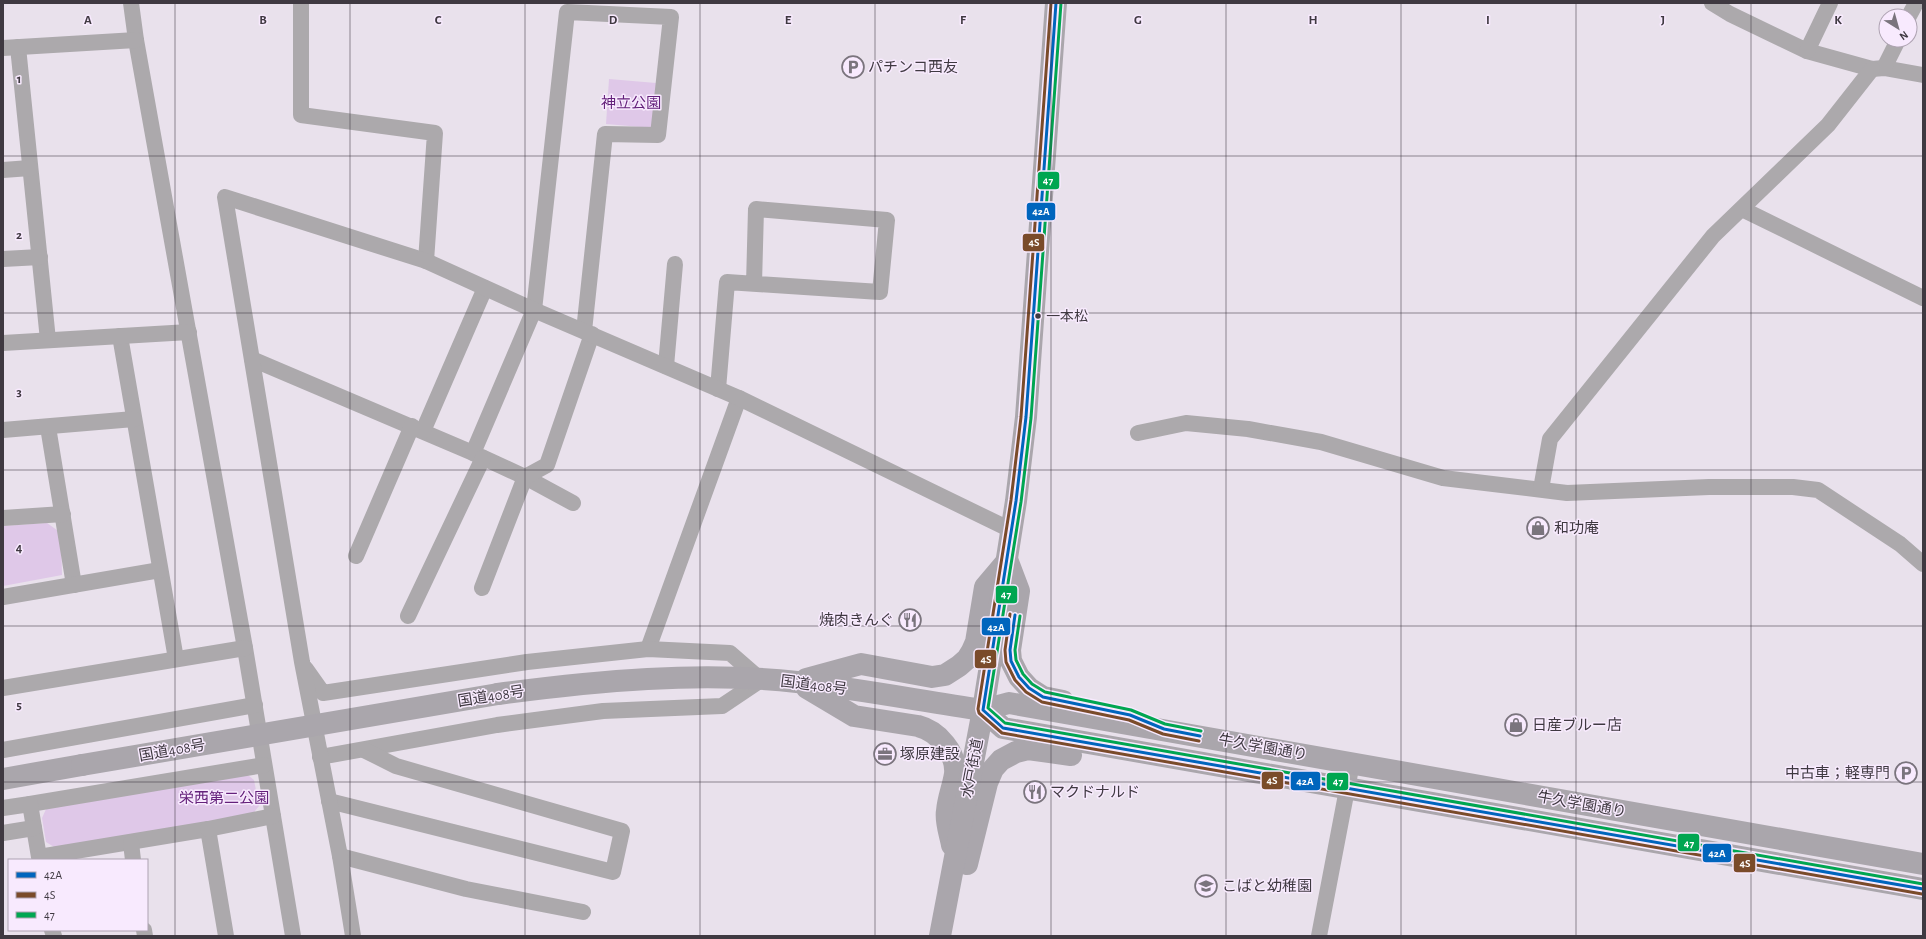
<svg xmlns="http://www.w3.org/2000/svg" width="1926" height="939" viewBox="0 0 1926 939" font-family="'Alegreya Sans','Noto Sans JP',sans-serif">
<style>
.green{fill:#dfc8e8}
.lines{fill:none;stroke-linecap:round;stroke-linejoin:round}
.minor{stroke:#aca9ac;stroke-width:16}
.highway{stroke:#aaa6ac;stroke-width:22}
.highway-bridge{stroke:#aaa6ac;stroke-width:22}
.bus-1-casing{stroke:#f8eafe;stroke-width:6}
.bus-2-casing{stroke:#f8eafe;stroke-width:6}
.bus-3-casing{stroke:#f8eafe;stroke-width:6}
.bus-1{stroke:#0065bd;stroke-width:3}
.bus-2{stroke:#7a4b2a;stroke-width:3}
.bus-3{stroke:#00a651;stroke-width:3}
.grid{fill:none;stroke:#3f3941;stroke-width:1;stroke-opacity:0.55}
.bus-dot{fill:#3f3941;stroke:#f8eafe;stroke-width:1.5}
.labels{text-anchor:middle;stroke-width:3;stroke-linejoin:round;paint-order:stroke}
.bus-label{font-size:14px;fill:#3f3941;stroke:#f8eafe;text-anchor:start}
.poi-label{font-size:15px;fill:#3f3941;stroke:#f8eafe;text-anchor:start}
.park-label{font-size:15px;fill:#64217b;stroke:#f8eafe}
.street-label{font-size:15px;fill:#3f3941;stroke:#f8eafe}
.grid-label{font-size:13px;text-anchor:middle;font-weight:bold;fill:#3f3941;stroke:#f8eafe;stroke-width:3;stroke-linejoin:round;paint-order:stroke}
.line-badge{stroke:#f8eafe;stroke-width:1.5}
.badge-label{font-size:11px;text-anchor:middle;font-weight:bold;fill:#fff}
</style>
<rect width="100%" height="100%" fill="#e9e1ec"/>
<!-- green -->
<g class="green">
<path d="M609,79L656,83L653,128L606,124Z"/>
<path d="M47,523L61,533L62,575L3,586V526Z"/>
<path d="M243,771L254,780L259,806L251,816L59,850L46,842L42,818L47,807Z"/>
</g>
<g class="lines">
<!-- minor -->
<g class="minor">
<path d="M131,3L136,40L245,648L293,936"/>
<path d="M301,3V115L435,133L426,261"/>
<path d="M1712,3L1730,14L1807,51L1872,69L1884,68L1923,75"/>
<path d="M1909,16L1916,3"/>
<path d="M18,47L48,340"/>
<path d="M3,48L136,40"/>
<path d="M1807,51L1830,3"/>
<path d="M1884,68L1898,40"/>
<path d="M3,170L30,168"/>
<path d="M1742,209L1923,298"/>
<path d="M3,259L40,257"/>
<path d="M120,336L176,659"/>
<path d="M3,343L189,332"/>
<path d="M252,359L473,453"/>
<path d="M666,366L675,264"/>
<path d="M718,389L727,282L880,292L887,220L756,209L754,284"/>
<path d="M48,427L74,585"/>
<path d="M3,430L134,419"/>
<path d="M423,431L485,288"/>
<path d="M1138,433L1186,423L1248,429L1321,442L1443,478L1567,493L1709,487H1793L1818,490L1900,544L1923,564"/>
<path d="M1541,489L1550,439L1713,236L1828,125L1872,69"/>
<path d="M573,503L525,477L473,453L534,310L567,12L671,17L658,135L605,134L584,331"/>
<path d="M3,518L63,514"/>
<path d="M356,556L412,426"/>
<path d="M482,588L525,477L547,465L592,334"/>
<path d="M3,597L160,570"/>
<path d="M408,616L483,458"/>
<path d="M648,649L739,398"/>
<path d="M306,669L323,693L527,662L648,649L730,653L761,680L722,706L603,711L497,725L320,757"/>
<path d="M3,688L245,648"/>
<path d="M3,750L255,705"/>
<path d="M329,801L613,872L622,831L396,766L364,750"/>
<path d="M30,804L264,765"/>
<path d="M3,808L30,804L39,857L208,829L226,936"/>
<path d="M208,829L273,816"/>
<path d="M3,833L34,828"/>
<path d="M131,843L133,860"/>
<path d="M340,856L466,889L583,912"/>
<path d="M52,930L54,936"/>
<path d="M144,930L145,936"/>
<path d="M353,936L340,856L302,662L225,197L426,261L534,310L739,398L1011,530"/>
<path d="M1319,936L1352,763"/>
</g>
<!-- highway -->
<g class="highway">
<path d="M1008,562L1019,591L1010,650L1011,661L1019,677L1029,688L1043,697L1063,701"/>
<path d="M806,679L861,664L932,677L945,675L959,666L967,659L972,651L976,642L985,587L1007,561"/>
<path d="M807,688L854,716L918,726C938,731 957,753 955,774C953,787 948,798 947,811C945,821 950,834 952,845"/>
<path d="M498,694C595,681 700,671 797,682C860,689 921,701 983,710L1009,703L1923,864"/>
<path d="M983,710L1003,728L1923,889"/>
<path d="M3,779L82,765"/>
<path d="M967,864L987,783L993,769L1001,760L1016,752L1028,749L1071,755"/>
<path d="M940,936L983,710L1016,501L1026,417L1056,3"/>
</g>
<!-- highway-bridge -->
<path class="highway-bridge" d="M82,765L498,694"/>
<!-- bus-1 casing -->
<g class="bus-1-casing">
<g id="bus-1">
<path d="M1056,3L1026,417L1016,501L983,710L1003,728L1923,889"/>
<path d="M1015,615L1010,650L1011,661L1019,677L1029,688L1043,697L1130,715L1164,729L1200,736"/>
</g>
</g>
<!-- bus-2 casing -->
<g class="bus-2-casing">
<g id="bus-2">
<path d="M1051,3L1021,417L1011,500L978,709L979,713L1002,733L1922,894"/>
<path d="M1010,614L1005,650L1006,662L1015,680L1026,692L1042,702L1129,720L1163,734L1199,741"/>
</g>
</g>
<!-- bus-3 casing -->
<g class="bus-3-casing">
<g id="bus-3">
<path d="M1061,3L1031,418L1021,502L988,708L1005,723L1923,884"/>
<path d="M1020,616L1015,650L1016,660L1023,674L1032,684L1045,692L1131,710L1165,724L1201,731"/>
</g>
</g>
<!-- bus-1 -->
<use href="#bus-1" class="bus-1"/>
<!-- bus-2 -->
<use href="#bus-2" class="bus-2"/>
<!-- bus-3 -->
<use href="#bus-3" class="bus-3"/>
</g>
<!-- grid -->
<path class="grid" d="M175,3V936M350,3V936M525,3V936M700,3V936M875,3V936M1051,3V936M1226,3V936M1401,3V936M1576,3V936M1751,3V936M3,156H1923M3,313H1923M3,470H1923M3,626H1923M3,782H1923"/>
<!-- icons -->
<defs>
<g id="parking-ring" transform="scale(1.15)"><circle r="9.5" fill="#f8eafe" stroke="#7a747d" stroke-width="1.5"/><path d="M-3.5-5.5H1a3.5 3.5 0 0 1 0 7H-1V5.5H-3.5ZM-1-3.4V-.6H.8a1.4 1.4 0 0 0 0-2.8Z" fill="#7a747d"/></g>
<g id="shop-ring" transform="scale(1.15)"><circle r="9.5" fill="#f8eafe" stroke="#7a747d" stroke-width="1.5"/><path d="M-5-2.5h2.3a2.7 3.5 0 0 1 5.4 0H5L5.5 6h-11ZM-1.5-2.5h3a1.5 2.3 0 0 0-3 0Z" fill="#7a747d"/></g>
<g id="restaurant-ring" transform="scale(1.15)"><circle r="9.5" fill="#f8eafe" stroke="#7a747d" stroke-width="1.5"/><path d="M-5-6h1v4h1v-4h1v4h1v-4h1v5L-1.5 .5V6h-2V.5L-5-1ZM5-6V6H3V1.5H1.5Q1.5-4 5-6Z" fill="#7a747d"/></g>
<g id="office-ring" transform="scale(1.15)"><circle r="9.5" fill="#f8eafe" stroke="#7a747d" stroke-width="1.5"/><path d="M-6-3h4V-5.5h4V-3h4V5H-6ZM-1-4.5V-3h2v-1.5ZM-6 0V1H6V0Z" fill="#7a747d"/></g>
<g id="school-ring" transform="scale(1.15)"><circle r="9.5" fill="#f8eafe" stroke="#7a747d" stroke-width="1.5"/><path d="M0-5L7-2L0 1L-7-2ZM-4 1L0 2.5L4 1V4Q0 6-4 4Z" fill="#7a747d"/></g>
</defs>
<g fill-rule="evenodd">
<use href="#parking-ring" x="853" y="67"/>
<use href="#shop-ring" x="1538" y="528"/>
<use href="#restaurant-ring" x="910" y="620"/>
<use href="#shop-ring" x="1516" y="725"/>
<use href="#office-ring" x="885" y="754"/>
<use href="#parking-ring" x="1906" y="773"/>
<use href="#restaurant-ring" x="1035" y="792"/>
<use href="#school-ring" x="1206" y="886"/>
</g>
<!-- markers -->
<circle class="bus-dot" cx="1038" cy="316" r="3.5"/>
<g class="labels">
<!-- bus labels -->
<g class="bus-label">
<text x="1046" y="321">一本松</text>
</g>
<!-- poi labels -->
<g class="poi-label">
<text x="868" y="72">パチンコ西友</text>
<text x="1554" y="533">和功庵</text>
<text x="894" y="625" text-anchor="end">焼肉きんぐ</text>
<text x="1532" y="730">日産ブルー店</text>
<text x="900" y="759">塚原建設</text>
<text x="1890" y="778" text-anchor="end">中古車；軽専門</text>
<text x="1050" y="797">マクドナルド</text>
<text x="1222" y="891">こばと幼稚園</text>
</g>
<!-- park labels -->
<g class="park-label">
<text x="631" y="108">神立公園</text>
<text x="224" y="803">栄西第二公園</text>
</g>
<!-- street labels -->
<g class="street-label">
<text transform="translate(814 685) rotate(7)" y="5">国道408号</text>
<text transform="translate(491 696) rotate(-9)" y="5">国道408号</text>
<text transform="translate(1263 747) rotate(10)" y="5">牛久学園通り</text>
<text transform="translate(172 750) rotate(-10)" y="5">国道408号</text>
<text transform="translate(972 768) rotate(-79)" y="5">水戸街道</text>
<text transform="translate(1582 804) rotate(10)" y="5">牛久学園通り</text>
</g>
</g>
<g class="grid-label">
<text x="88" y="24">A</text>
<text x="263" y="24">B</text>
<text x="438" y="24">C</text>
<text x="613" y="24">D</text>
<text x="788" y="24">E</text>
<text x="963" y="24">F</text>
<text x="1138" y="24">G</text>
<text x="1313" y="24">H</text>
<text x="1488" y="24">I</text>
<text x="1663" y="24">J</text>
<text x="1838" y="24">K</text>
<text x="19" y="83">1</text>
<text x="19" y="239">2</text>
<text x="19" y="396">3</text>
<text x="19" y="552">4</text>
<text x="19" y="709">5</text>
</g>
<g class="line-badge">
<rect x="1037" y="171" width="23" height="19" rx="4" fill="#00a651"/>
<rect x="1026" y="202" width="30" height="19" rx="4" fill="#0065bd"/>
<rect x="1022" y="233" width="23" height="19" rx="4" fill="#7a4b2a"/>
<rect x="995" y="585" width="23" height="19" rx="4" fill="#00a651"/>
<rect x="981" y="617" width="30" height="19" rx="4" fill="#0065bd"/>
<rect x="974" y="649" width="23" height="20" rx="4" fill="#7a4b2a"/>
<rect x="1261" y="771" width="23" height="19" rx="4" fill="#7a4b2a"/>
<rect x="1290" y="771" width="31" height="20" rx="4" fill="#0065bd"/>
<rect x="1326" y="772" width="23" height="19" rx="4" fill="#00a651"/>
<rect x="1677" y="833" width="23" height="19" rx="4" fill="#00a651"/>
<rect x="1702" y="843" width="30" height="20" rx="4" fill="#0065bd"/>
<rect x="1733" y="853" width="23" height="20" rx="4" fill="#7a4b2a"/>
</g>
<g class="badge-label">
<text x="1048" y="184">47</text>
<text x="1041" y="215">42A</text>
<text x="1034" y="246">4S</text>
<text x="1006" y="598">47</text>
<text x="996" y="631">42A</text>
<text x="986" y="663">4S</text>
<text x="1272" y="784">4S</text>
<text x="1305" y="785">42A</text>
<text x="1338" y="785">47</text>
<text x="1689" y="847">47</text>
<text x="1717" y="857">42A</text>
<text x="1745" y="867">4S</text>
</g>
<!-- border -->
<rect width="1926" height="939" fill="none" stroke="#3f3941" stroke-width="8"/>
<!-- legend -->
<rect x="8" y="859" width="140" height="72" fill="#f8eafe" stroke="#aea3b2"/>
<rect x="16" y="872" width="20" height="6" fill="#0065bd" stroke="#aea3b2"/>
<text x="44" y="879" font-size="12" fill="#3f3941">42A</text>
<rect x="16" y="892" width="20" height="6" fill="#7a4b2a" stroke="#aea3b2"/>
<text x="44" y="899" font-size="12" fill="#3f3941">4S</text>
<rect x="16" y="912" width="20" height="6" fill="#00a651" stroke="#aea3b2"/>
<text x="44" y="919" font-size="12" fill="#3f3941">47</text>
<!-- north arrow -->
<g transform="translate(1898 28) rotate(143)"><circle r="19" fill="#f8eafe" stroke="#aea3b2"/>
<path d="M0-3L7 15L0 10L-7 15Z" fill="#7a747d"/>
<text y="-6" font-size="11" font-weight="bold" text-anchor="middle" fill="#3f3941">N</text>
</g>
</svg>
